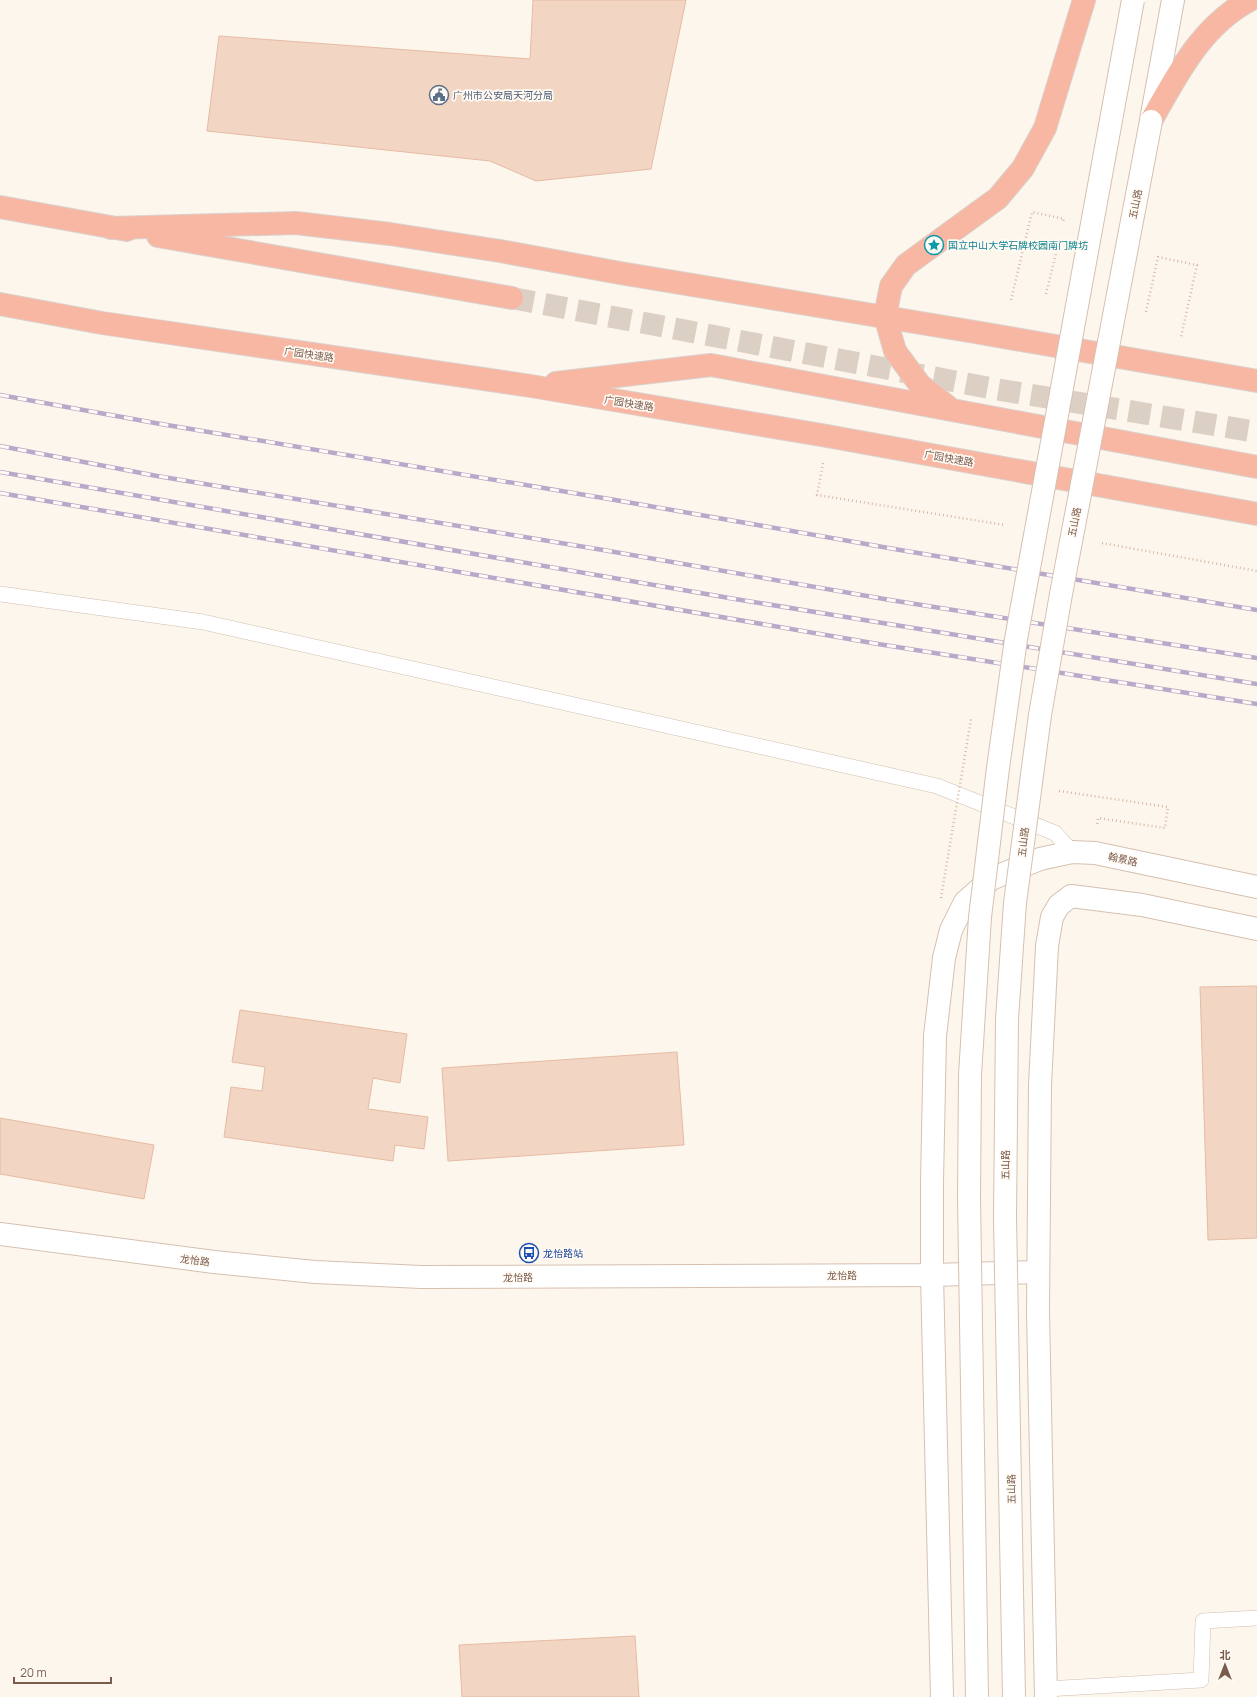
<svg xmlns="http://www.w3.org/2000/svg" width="1257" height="1697" viewBox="0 0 1257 1697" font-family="Manrope,'Noto Sans SC',sans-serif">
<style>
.building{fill:#f3d5c3;stroke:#e6bba3}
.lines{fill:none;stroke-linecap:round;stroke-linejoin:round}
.highway-tunnel{stroke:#dcd0c4;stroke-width:22;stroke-dasharray:22 11;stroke-linecap:butt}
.lane-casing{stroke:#d1beb0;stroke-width:16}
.secondary-casing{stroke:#d6c0b0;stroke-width:24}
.highway-casing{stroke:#dad1cd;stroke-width:24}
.path{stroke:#d9b8a5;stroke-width:2.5;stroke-dasharray:1 3;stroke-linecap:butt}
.lane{stroke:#fff;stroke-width:15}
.secondary{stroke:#fff;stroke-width:22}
.highway{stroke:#f7b7a3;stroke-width:22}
.rail-casing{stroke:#b9a8c9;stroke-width:4.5}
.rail{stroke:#fffaf3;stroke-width:3;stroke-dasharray:9;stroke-linecap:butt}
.secondary-bridge-casing{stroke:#d6c0b0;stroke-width:24;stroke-linecap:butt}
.path-bridge{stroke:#d9b8a5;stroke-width:2.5;stroke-dasharray:1 3;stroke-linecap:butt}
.secondary-bridge{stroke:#fff;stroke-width:22}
.labels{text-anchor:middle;stroke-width:3.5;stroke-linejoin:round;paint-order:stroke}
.service-label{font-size:10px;fill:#4e5e75;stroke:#fffaf3;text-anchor:start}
.street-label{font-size:10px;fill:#7a5c4d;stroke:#fffaf3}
.culture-label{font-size:10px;fill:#0d838f;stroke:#fffaf3;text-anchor:start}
.transit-label{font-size:10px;fill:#164399;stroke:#fffaf3;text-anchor:start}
</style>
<rect width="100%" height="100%" fill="#fdf6ec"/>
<!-- building -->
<g class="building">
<path d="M533,0H686L651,169L536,181L490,161L207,131L219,36L530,59Z"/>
<path d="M1257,986V1238L1208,1240L1200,987Z"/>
<path d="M240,1010L407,1034L400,1083L373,1078L368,1109L428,1117L424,1149L395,1145L393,1161L224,1137L231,1087L262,1091L265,1067L232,1062Z"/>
<path d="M677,1052L684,1145L448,1161L442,1068Z"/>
<path d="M0,1118L154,1145L144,1199L0,1174Z"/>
<path d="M635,1636L639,1697H462L459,1645Z"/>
</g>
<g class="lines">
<!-- highway-tunnel -->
<path class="highway-tunnel" d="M512,298L995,389L1257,432"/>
<!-- lane casing -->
<g class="lane-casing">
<g id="lane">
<path d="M0,594L203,622L937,786L1055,833L1072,852"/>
<path d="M1046,1689L1201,1680L1203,1621L1257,1618"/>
</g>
</g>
<!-- secondary casing -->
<g class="secondary-casing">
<g id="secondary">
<path d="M1151,120L1173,0"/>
<path d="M0,1234L214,1262L315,1272L421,1277L932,1275L1038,1272"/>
<path d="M942,1697L932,1275V1182L935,1036L944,958L951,930L965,902L991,879L1040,859L1072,852L1095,853L1257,887"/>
<path d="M1046,1697L1038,1312L1040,1085L1047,946L1052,917L1059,905L1071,896L1142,905L1257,929"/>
</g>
</g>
<!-- highway casing -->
<g class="highway-casing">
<g id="highway">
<path d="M1151,121C1177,75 1201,26 1250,0"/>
<path d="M0,207L127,230"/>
<path d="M111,228L296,223L390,234L500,251L620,273L975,332L1257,381"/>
<path d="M158,236L512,298"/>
<path d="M0,304L102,323L531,386L827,436L1257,514"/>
<path d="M556,383L711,365L1257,467"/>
<path d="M948,407L920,385L895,351L885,316L891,286L906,265L998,198L1023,168L1045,128L1084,0"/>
</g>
</g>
<!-- path -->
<g class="path">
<path d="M1046,294L1057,249"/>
<path d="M1011,300L1032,212L1064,219L1063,221"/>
<path d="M1146,312L1158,257L1197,265L1181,337"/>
<path d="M823,463L817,495L1005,525"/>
<path d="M1102,543L1257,571"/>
<path d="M1059,791L1168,807L1165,828L1098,818L1097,825"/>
</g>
<!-- lane -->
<use href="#lane" class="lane"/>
<!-- secondary -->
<use href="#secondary" class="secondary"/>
<!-- highway -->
<use href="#highway" class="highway"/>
<!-- rail casing -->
<g class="rail-casing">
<g id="rail">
<path d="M0,395L155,423L615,500L900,550L1257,610"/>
<path d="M0,446L157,476L603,550L890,600L1257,658"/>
<path d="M0,472L735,599L1257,684"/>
<path d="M0,493L878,644L1257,704"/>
</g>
</g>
<!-- rail -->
<use href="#rail" class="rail"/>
<!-- secondary-bridge casing -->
<g class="secondary-bridge-casing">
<g id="secondary-bridge">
<path d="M977,1697L969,1198L970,1075L980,917L998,768L1016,639L1133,0"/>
<path d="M1014,1697L1005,1217L1007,1019L1015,903L1040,715L1061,594L1151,121"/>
</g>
</g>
<!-- path-bridge -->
<path class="path-bridge" d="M941,898L971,719"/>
<!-- secondary-bridge -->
<use href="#secondary-bridge" class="secondary-bridge"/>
</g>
<!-- icons -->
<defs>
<g id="civic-ring" transform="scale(1)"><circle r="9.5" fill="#fffaf3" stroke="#5c6f8a" stroke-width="1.5"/><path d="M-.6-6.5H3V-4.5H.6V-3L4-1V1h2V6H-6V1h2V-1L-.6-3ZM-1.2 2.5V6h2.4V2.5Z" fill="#5c6f8a"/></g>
<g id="sight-ring" transform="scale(1)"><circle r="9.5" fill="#fffaf3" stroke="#0f9aa8" stroke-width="1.5"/><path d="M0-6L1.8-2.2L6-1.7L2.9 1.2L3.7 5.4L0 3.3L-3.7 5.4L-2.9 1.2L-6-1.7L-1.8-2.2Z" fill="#0f9aa8"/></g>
<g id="bus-ring" transform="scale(1)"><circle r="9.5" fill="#fffaf3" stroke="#1a4fb4" stroke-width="1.5"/><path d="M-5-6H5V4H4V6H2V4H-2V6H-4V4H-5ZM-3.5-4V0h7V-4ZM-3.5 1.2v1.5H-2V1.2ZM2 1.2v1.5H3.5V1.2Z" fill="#1a4fb4"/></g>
</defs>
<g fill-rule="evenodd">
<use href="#civic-ring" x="439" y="95"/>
<use href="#sight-ring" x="934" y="245"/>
<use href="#bus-ring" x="529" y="1253"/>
</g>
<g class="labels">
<!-- service labels -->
<g class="service-label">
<text x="453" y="99">广州市公安局天河分局</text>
</g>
<!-- street labels -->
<g class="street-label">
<text transform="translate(1135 204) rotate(-79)" y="4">五山路</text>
<text transform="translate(309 354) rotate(8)" y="4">广园快速路</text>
<text transform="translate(629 403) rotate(9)" y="4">广园快速路</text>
<text transform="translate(949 458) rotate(10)" y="4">广园快速路</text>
<text transform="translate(1074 522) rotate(-79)" y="4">五山路</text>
<text transform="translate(1023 842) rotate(-83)" y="4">五山路</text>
<text transform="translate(1123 859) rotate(12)" y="4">翰景路</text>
<text transform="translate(1005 1165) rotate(-90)" y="4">五山路</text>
<text transform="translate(195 1260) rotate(7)" y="4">龙怡路</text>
<text x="842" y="1279">龙怡路</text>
<text x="518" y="1281">龙怡路</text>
<text transform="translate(1011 1489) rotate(-91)" y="4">五山路</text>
</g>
<!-- culture labels -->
<g class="culture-label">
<text x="948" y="249">国立中山大学石牌校园南门牌坊</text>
</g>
<!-- transit labels -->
<g class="transit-label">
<text x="543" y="1257">龙怡路站</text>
</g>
</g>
<!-- north arrow -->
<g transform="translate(1225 1665)" stroke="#fffaf3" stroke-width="3" paint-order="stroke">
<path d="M0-3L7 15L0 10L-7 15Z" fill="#7a5c4d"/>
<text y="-6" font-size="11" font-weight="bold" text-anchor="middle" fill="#7a5c4d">北</text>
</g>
<!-- scale -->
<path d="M14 1677v6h97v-6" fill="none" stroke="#7a5c4d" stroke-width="2"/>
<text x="20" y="1677" font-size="12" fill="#7a5c4d" stroke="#fffaf3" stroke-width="3" paint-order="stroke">20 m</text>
</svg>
